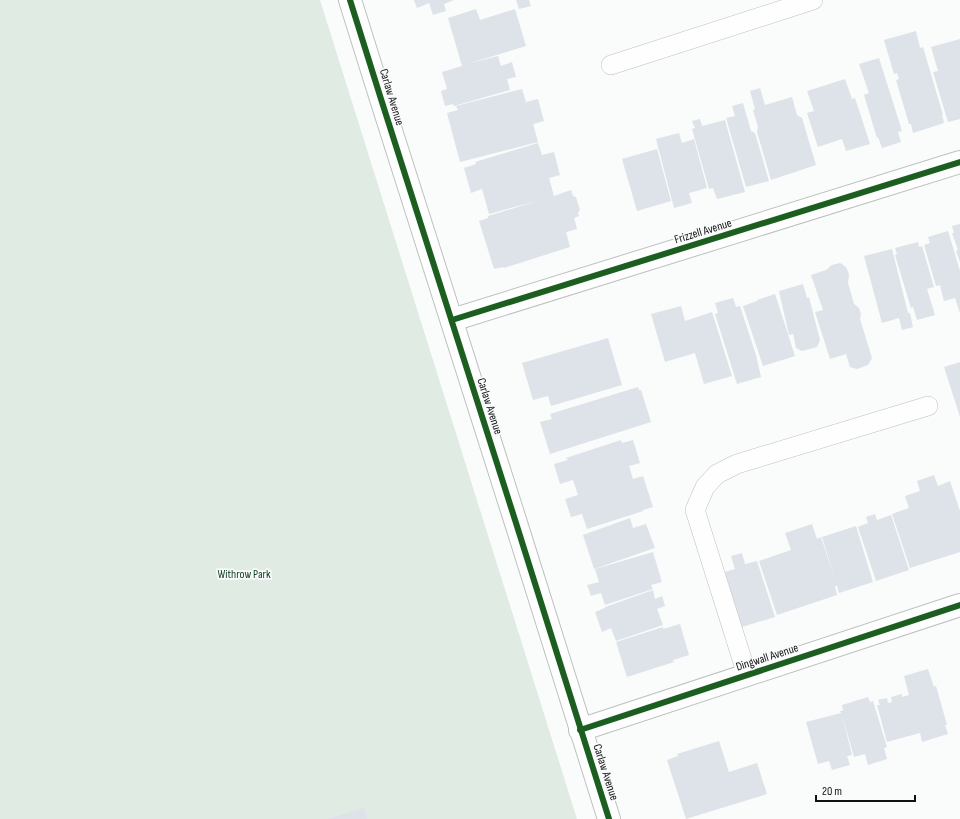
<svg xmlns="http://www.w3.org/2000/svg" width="960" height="819" viewBox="0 0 960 819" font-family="'Sofia Sans Condensed',sans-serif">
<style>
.green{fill:#e0ece3}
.building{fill:#dde3e8}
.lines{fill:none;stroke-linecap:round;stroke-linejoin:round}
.lane-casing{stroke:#bfc0c0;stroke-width:20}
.street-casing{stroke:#bfc0c0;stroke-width:24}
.lane{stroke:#fefefe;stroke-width:19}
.street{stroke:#fefefe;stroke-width:22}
.cycleway-casing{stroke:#f9fbfc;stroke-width:8}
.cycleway{stroke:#1b5e20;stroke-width:6}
.labels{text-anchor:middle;stroke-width:3.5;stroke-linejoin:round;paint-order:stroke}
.street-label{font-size:12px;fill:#111212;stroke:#f9fbfc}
.park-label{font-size:12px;fill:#0f4324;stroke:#f9fbfc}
</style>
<rect width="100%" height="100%" fill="#fafbfb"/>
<!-- green -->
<path class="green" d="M0,0H320L577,819H0Z"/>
<!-- building -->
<g class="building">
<path d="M414,0H454L444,4L446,11L433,15L429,3L417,8Z"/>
<path d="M516,0H529L531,6L519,9Z"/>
<path d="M476,9L480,20L515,9L526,46L467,64L498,56L501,66L512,62L516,77L507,79L510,90L454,106L453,104L445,106L441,91L447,89L442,72L462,66L448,18Z"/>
<path d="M916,31L920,48L923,47L943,115H942L944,123L913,133L911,124H909L896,80L899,79L897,73L894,74L884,40Z"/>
<path d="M960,39V119L948,122L933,72L938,71L931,47Z"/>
<path d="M879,58L902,131L898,132L901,142L882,148L878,137L877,138L864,95L869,93L859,64Z"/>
<path d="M845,79L852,99L855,98L870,144L846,151L842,139L818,147L807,113L814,111L807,91Z"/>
<path d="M760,88L765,105L792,97L797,115L802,118L816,165L771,180L757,132L758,127L753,110L755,109L750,91Z"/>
<path d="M522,89L526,102L538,99L544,121L533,124L538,142L460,162L447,113L458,110L456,106Z"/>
<path d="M743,103L751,131L755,133L769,181L746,187L726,118L735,116L732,106Z"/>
<path d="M700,119L702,126L725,120L745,192L717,199L713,188L709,189L692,129L695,128L692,121Z"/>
<path d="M679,133L682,143L694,139L707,188L689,193L692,203L674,208L656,139Z"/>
<path d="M538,143L542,155L554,152L560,175L549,178L554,196L571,190L573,196L576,197L580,210L578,213L579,216L574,218L577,229L566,232L570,247L504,268L503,267L494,269L479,221L488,218V216L537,201L489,214L482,189L471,193L464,168L476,164L475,162Z"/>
<path d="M657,149L671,201L637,211L622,159Z"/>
<path d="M960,224V262L956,251L958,250L952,233H954L952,226Z"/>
<path d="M948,231L960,271V313L955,298L944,301L940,285L936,286L924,245L930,243L928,237Z"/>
<path d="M918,242L919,247L922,246L934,287L927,289L935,315L917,320L913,307L911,308L895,255L897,254L895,248Z"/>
<path d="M892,249L908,313H910L913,327L902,330L899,318L882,323L864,256Z"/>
<path d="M840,263L846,267L849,274L848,283L854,304L859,308L861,314L860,319L872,358L868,365L857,369L850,367L846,354L830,359L815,312L823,310L811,275L826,270L832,265Z"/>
<path d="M803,284L807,298L809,297L820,340L817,347L802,351L796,348L793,334L789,335L779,291Z"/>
<path d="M775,294L795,356L763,366L743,306L757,301V300Z"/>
<path d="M733,298L736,307L740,306L756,355L761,377L737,384L715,314L718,313L715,303Z"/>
<path d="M681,306L685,321L712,312L732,376L704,384L695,353L665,362L651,314Z"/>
<path d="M608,338L622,385L551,406L548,396L533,400L522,363Z"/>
<path d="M960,362V417L944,367Z"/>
<path d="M638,387L639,390H641L651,422L550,454L540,422L552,419L550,414Z"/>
<path d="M621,440L622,443L633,440L640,463L629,466L633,479L643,476L653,507L643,510V511L587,529L582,514L571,517L565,499L578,495L573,480L560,484L554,464L568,460L566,458Z"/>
<path d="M934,475L938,486L950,481L960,511V552L910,568L892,514L909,508L905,496L920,491L917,481Z"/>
<path d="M875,514L877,520L891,515L909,570L876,581L858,527L868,523L866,517Z"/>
<path d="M630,518L633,528L646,524L655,548L594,569L583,535Z"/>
<path d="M812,524L817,539L821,537L835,579L822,537L856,526L873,582L839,593L837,586H835L837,595L777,615L759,561L791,550L785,533Z"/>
<path d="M653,552L662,582L651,585L653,589L605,605L601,593L591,596L587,585L599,582L595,569Z"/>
<path d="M742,553L745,564L757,561L775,617L742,627L725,572L735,569L731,556Z"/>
<path d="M653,590L655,599L662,596L665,606L657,609L663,625L616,641L611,628L602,632L595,612L605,608V607Z"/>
<path d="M680,624L689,655L673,660L674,662L627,677L616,642L663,627V629Z"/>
<path d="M928,669L934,687L936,686L947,725H945L948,734L922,742L920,733L887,742L877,705H880L878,700L887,698L888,703L892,702L891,697L902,694V697L909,695L904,676Z"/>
<path d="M868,697L870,702L873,701L887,747L884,748L887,759L868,765L865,754L854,757L842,715L852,755L847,756L850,765L832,770L829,761L818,764L806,722L841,713L840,711H843L842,705Z"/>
<path d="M719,741L729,772L757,763L767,794L686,819L667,760L678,756L677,754Z"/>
<path d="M364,808L367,819H328Z"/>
</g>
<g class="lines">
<!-- lane casing -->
<g class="lane-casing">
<g id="lane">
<path d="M611,65L813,0"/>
<path d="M747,675L695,510L705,487L717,474L737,464L928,406"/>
</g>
</g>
<!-- street casing -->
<g class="street-casing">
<g id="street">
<path d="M350,0L381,99L516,523L609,819"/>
<path d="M452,320L960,162"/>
<path d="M580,730L960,605"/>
</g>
</g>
<!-- lane -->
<use href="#lane" class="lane"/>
<!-- street -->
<use href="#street" class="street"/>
<!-- cycleway casing -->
<g class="cycleway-casing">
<g id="cycleway">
<path d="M350,0L381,99L516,523L609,819"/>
<path d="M452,320L960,162"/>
<path d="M580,730L960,605"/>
</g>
</g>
<!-- cycleway -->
<use href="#cycleway" class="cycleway"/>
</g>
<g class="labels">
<!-- street labels -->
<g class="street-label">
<text transform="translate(392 97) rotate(73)" y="4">Carlaw Avenue</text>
<text transform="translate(703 231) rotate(-17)" y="4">Frizzell Avenue</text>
<text transform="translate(490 406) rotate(72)" y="4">Carlaw Avenue</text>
<text transform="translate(767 657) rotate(-18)" y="4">Dingwall Avenue</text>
<text transform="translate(606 772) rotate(72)" y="4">Carlaw Avenue</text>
</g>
<!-- park labels -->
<g class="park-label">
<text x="244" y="578">Withrow Park</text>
</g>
</g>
<!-- scale -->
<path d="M816 795v6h99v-6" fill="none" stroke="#111212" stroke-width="2"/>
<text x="822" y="795" font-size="12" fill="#111212" stroke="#f9fbfc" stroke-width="3" paint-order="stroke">20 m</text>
</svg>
